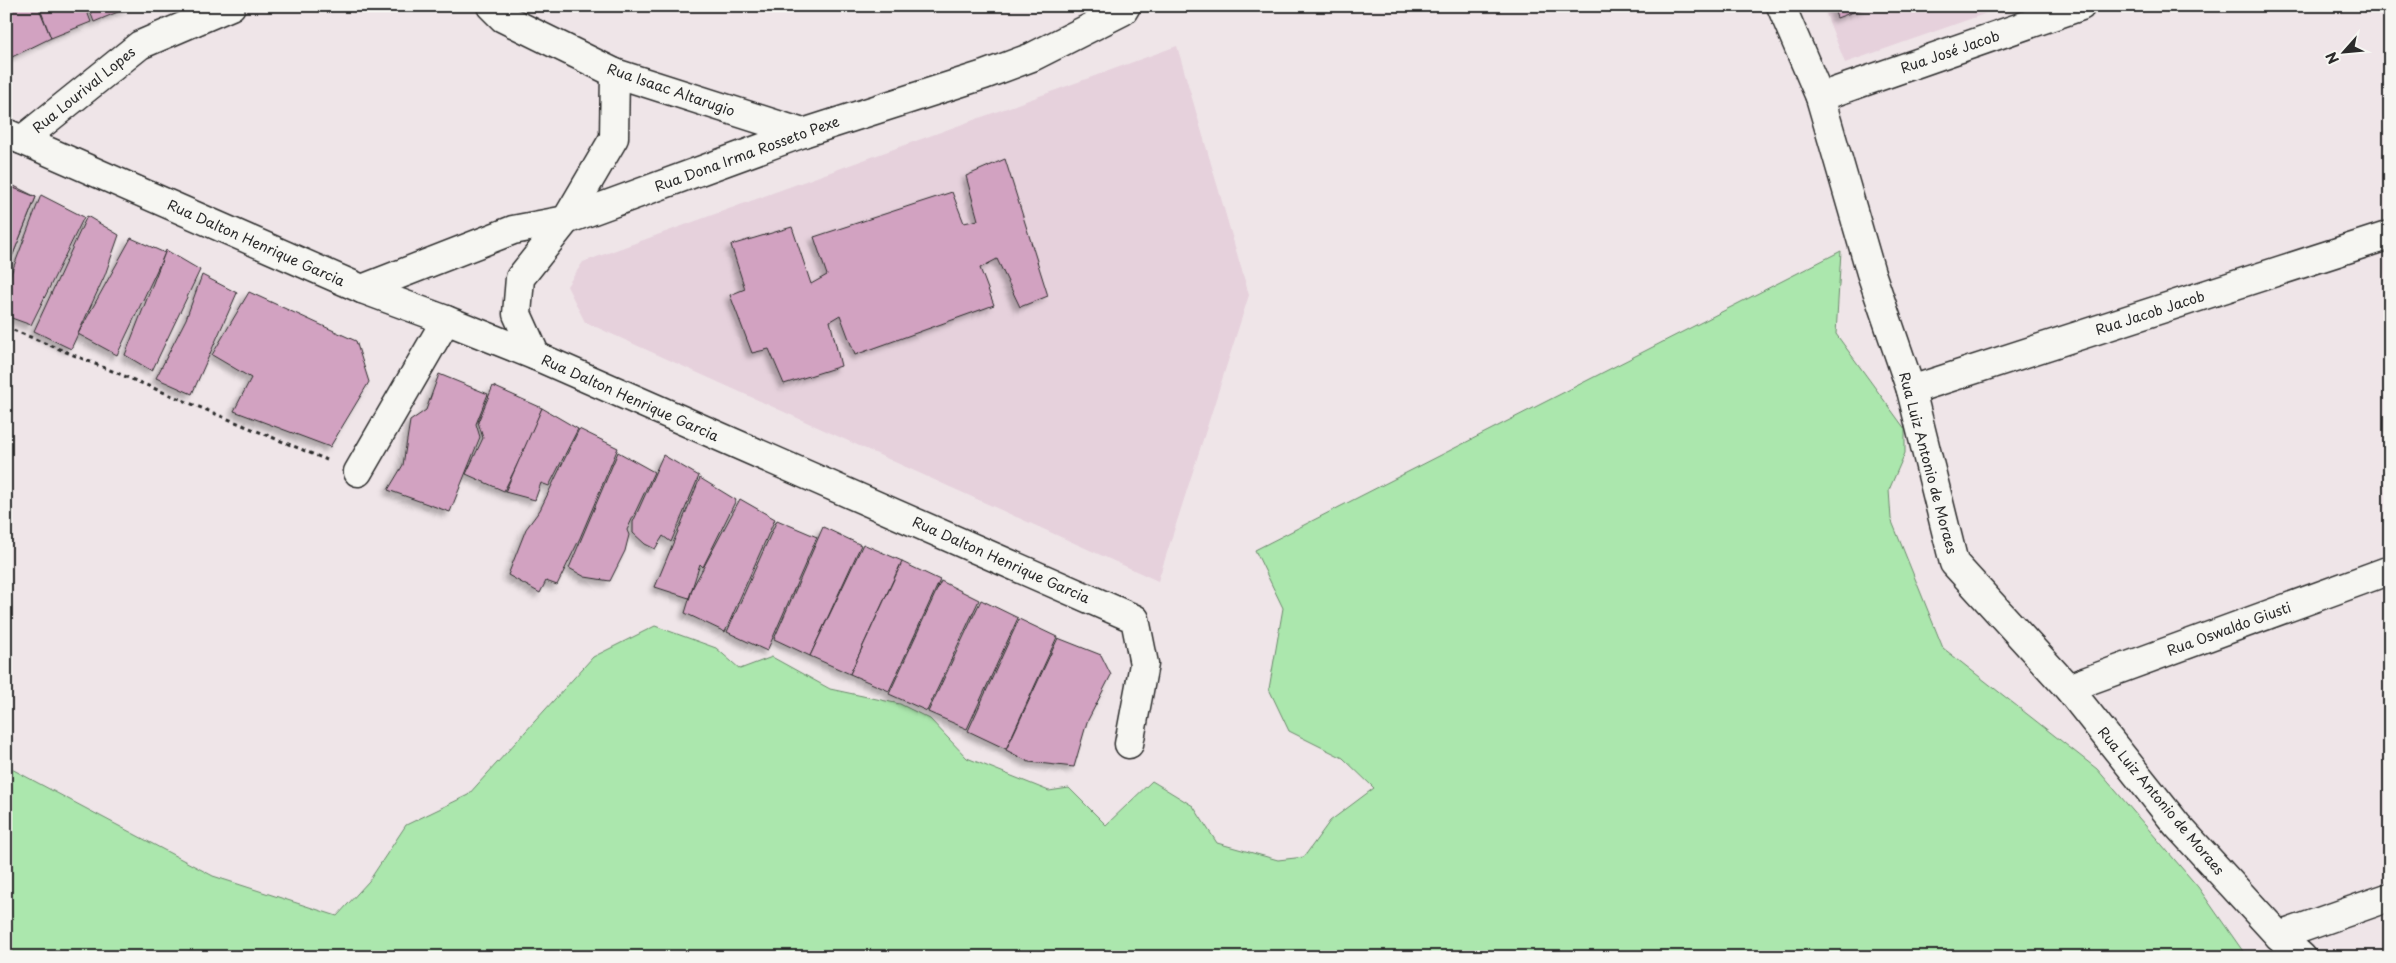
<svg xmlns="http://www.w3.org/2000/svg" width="2396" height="963" viewBox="0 0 2396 963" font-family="'Playpen Sans',sans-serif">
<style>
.built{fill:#e6d1dc}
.green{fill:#abe7ad;stroke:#6b896c}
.building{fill:#d2a2c1;stroke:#2b2b2b;filter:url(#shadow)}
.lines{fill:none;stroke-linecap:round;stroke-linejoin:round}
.minor-casing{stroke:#2b2b2b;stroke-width:31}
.path{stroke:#2b2b2b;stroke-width:3;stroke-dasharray:4 4;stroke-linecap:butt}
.minor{stroke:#f6f6f2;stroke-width:28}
.labels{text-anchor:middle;stroke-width:4;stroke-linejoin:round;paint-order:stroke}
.street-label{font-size:14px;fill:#2b2b2b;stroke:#f6f6f2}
</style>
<defs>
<filter id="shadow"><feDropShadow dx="-4.5" dy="4.5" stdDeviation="2.5" flood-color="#0004"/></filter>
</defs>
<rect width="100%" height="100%" fill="#efe5e8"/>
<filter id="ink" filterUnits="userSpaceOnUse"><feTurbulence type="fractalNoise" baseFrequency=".02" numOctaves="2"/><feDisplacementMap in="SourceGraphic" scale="10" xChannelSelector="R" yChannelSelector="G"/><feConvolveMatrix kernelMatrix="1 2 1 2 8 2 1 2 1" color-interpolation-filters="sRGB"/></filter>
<g filter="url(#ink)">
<!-- built -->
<g class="built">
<path d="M1823,6H2007L1845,63Z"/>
<path d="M1177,46L1249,295L1158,581L585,322L567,286L583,262Z"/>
</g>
<!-- green -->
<path class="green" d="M1841,251L1836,334L1905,429V453L1889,490L1891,519L1943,648L2097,769L2198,887L2247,957H6V766L213,876L337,916L369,881L406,825L468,795L593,657L655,626L716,648L740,669L772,657L830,689L900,704L930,719L967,758L1049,791L1069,788L1106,825L1152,781L1193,806L1217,843L1278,860L1304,857L1330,821L1374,788L1343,758L1289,731L1269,689L1283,608L1255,550Z"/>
<!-- building -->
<g class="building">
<path d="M6,6H38L51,38L12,57L6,48Z"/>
<path d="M39,6H85L91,22L51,38Z"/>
<path d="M88,6H132L94,22Z"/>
<path d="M1833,6H1869L1837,18Z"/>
<path d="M1005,159L1048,296L1020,307L997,259L980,268L994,305L855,355L840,315L830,321L841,366L784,384L769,349L752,353L730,295L745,289L731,245L792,227L811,284L827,275L814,237L952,192L964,223L978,220L966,176Z"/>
<path d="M6,182L36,197L6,272Z"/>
<path d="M6,185L36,197L6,272Z"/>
<path d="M41,195L84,217L31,325L6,316V287Z"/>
<path d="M87,216L119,235L105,275L71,349L34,331Z"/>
<path d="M131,238L165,253L117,355L78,334Z"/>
<path d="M166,250L200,270L152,371L125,355Z"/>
<path d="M202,275L237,293L192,394L156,378L186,319Z"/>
<path d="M249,292L356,341L369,382L330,447L234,411L251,378L212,355Z"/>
<path d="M439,374L488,394L476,424L480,437L450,512L388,490L403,465L410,421L426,410Z"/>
<path d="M493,386L542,408L528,443L504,491L466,474L483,438L478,422Z"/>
<path d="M542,408L578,429L549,486L541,483L535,500L505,492Z"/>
<path d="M579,429L618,448L580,538L557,585L546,581L540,593L508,575L526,529L540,510Z"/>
<path d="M618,452L654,472L627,530L629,535L625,551L610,581L585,577L569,568Z"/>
<path d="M663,455L699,476L671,542L663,536L655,549L645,544L633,533V522Z"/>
<path d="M700,478L736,500L703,567L700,564L689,598L655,587Z"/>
<path d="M740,499L775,519L725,632L685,613L693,587Z"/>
<path d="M777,520L817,537L767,651L727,632Z"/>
<path d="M823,527L861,545L810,656L774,639Z"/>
<path d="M863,544L902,561L850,674L810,656Z"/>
<path d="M902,562L940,580L889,691L850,674Z"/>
<path d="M941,581L979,600L927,711L889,694Z"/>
<path d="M981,600L1018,618L967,729L928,712Z"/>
<path d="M1019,619L1057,637L1006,749L968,731Z"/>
<path d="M1058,638L1101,655L1111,675L1087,722L1074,767L1029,762L1006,750Z"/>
</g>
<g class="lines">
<!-- minor casing -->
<g class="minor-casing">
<g id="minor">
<path d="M491,6L503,18L615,73L803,133"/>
<path d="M1781,6L1820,97L1871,273L1911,390L1954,563L2068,688L2177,825L2279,936L2302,957"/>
<path d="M1820,97L2081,6"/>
<path d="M6,133L362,289L446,320L536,356L1135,619L1144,664L1129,744"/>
<path d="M22,140L140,45L231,6"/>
<path d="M362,289L513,230L566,220L803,133L984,75L1032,57L1123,11L1126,6"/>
<path d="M536,356L517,314L520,278L566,220L614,138L615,73"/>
<path d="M1911,390L2390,235"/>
<path d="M358,472L446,320"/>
<path d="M2068,688L2390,570"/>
<path d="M2279,936L2390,897"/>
</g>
</g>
<!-- path -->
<path class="path" d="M6,327L327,460"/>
<!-- minor -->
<use href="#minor" class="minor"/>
</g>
</g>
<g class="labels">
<!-- street labels -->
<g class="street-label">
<text transform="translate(1950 52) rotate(-19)" y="5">Rua José Jacob</text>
<text transform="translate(84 90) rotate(-39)" y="5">Rua Lourival Lopes</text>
<text transform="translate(671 90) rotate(19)" y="5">Rua Isaac Altarugio</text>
<text transform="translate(747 154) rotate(-20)" y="5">Rua Dona Irma Rosseto Pexe</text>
<text transform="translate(256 243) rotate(24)" y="5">Rua Dalton Henrique Garcia</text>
<text transform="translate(2150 313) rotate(-18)" y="5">Rua Jacob Jacob</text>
<text transform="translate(630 398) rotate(24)" y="5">Rua Dalton Henrique Garcia</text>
<text transform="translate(1928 463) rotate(75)" y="5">Rua Luiz Antonio de Moraes</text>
<text transform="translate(1001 560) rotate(24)" y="5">Rua Dalton Henrique Garcia</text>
<text transform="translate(2229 629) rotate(-20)" y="5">Rua Oswaldo Giusti</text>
<text transform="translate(2161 801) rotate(50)" y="5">Rua Luiz Antonio de Moraes</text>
</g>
</g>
<!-- margin -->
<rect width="2396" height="963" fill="none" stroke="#f6f6f2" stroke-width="25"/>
<rect x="12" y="12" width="2371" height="938" fill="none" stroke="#2b2b2b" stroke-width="2" filter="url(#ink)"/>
<!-- north arrow -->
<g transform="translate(2344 52) rotate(243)" stroke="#f6f6f2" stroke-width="4" paint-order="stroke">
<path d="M0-4L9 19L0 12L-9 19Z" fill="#2b2b2b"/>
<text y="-8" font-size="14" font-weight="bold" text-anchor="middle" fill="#2b2b2b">N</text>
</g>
</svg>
